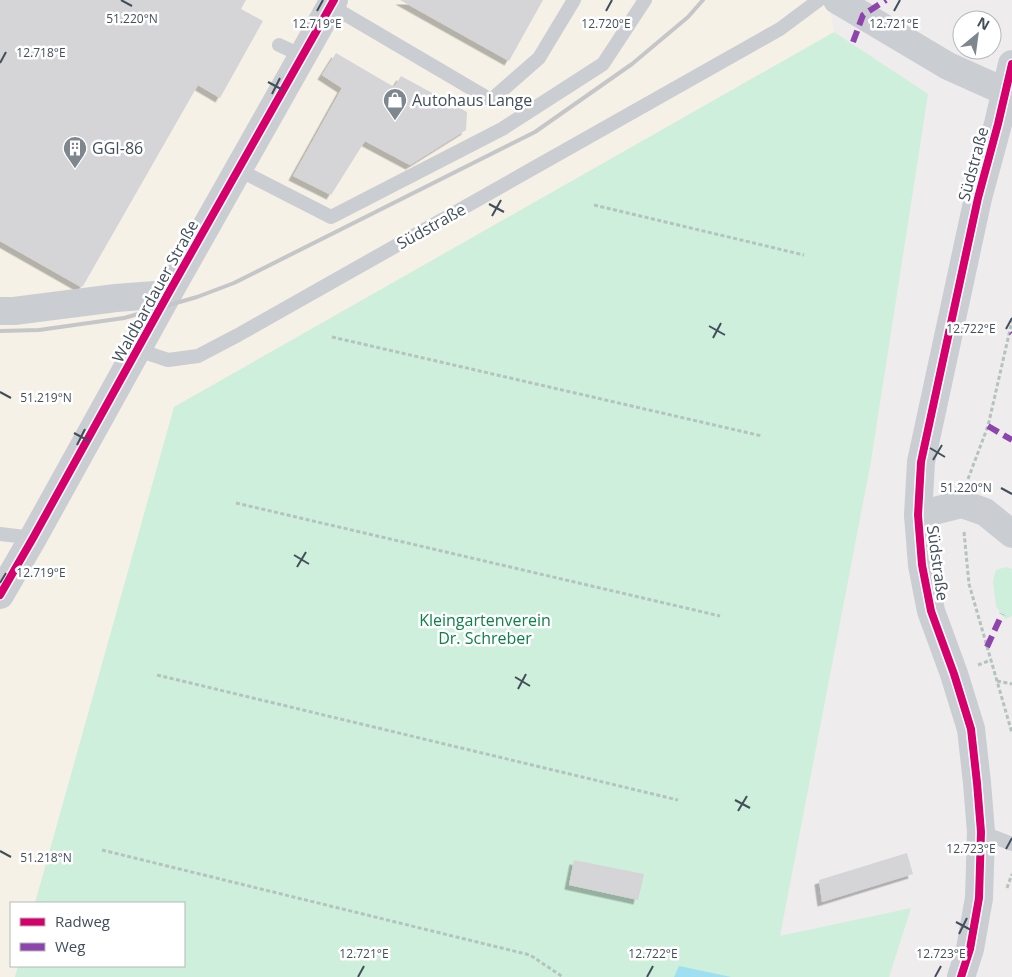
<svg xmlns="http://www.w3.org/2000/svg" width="1012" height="977" viewBox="0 0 1012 977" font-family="'Open Sans',sans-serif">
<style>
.commercial{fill:#f6f1e6}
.green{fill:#ceefdb}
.water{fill:#9edff2}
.building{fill:#d5d4d7;filter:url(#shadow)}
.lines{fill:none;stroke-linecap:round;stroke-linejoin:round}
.path{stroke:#b5c3c0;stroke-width:3;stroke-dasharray:4 2.5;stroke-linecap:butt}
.lane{stroke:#cacdd1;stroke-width:14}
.street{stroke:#cacdd1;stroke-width:28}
.rail{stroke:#c4c6c8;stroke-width:4}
.quiet{stroke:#8e44ad;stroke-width:6;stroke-dasharray:12 6;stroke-linecap:butt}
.cycleway-casing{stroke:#fff;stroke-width:11}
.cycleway{stroke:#d6006c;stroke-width:8}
.ticks{fill:none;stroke:#424f5b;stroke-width:2}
.labels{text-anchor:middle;stroke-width:5;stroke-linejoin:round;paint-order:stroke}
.poi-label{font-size:16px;fill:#424f5b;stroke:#fff;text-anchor:start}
.street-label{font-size:16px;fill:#424f5b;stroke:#fff}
.park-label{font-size:16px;fill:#0e8149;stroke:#fff}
.ticks-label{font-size:12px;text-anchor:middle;fill:#424f5b;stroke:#fff;stroke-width:5;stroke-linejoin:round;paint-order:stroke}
</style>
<defs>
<filter id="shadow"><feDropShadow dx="-4.5" dy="4.5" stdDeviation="0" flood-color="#0004"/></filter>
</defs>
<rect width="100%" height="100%" fill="#eeecec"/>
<!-- commercial -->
<path class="commercial" d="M0,0H828L834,32L174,407L35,903H11V966H18L15,977H0Z"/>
<!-- green -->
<g class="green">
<path d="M834,32L928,94L871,461L780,936L911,908L889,977H15L18,966H184V903H35L174,407Z"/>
<path d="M1006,567L1012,569V616L1005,619L996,606L993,581L996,570Z"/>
</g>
<!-- water -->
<path class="water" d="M679,966L731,977H674Z"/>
<!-- building -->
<g class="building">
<path d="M0,0H246L241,9L263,21L220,98L198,85L83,286L81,287L0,241Z"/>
<path d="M400,0H543L509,61Z"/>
<path d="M336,53L394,87L401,76L467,112L466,130L410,165L365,141L331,195L293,176L342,88L322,75Z"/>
<path d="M907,853L913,874L822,902L819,880Z"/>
<path d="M574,860L644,874L638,900L569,885Z"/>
</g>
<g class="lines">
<!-- path -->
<g class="path">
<path d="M594,205L804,255"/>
<path d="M332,337L762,436"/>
<path d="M968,479L988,426L1012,321"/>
<path d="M236,503L720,616"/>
<path d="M964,532L969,584L1012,733"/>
<path d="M978,665L991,660"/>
<path d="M157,675L678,800"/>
<path d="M997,681L1012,684"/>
<path d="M102,850L530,955L563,977"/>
<path d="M1007,888L1012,874"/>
</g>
<!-- lane -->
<g class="lane">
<path d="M331,6L491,100L539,58L574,0"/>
<path d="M279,45L303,56"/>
<path d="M239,170L331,217L502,129L603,64L645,0"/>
<path d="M138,350L168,360L198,356L238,335L780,29L819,0"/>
<path d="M0,534L33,538"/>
<path d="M981,832L1012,844"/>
</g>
<!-- street -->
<g class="street">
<path d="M837,0L948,66L1006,92"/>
<path d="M0,311H14L116,298L168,294"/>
<path d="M918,515L962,504L985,512L1012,534"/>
<path d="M0,595L33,538L168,294L334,0"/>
<path d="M961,977L970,949L979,898L981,832L977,783L971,729L954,674L931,611L922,565L918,515L921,462L978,198L998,124L1012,64"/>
</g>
<!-- rail -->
<path class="rail" d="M0,331L39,330L124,318L197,297L234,283L535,132L632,64L688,17L703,0"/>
<!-- quiet -->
<g class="quiet">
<path d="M853,42L863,15L886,0"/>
<path d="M1011,332L1012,333"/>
<path d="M988,426L1012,440"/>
<path d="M987,647L1002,614"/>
</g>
<!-- cycleway casing -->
<g class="cycleway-casing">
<g id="cycleway">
<path d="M0,595L33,538L168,294L334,0"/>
<path d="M961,977L970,949L979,898L981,832L977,783L971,729L954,674L931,611L922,565L918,515L921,462L978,198L998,124L1012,64"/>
</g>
</g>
<!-- cycleway -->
<use href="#cycleway" class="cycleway"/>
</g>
<!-- ticks -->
<path class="ticks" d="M121,0L132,6M317,11L323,0M606,11L612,0M894,11L900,0M0,63L6,52M268,82L283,90M272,94L280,78M489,204L504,212M492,216L501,200M709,326L725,335M1006,329L1012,318M713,338L721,323M0,392L11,398M74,433L89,441M77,445L85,429M930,448L945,457M933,460L942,445M1001,488L1012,494M294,555L309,564M297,567L306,552M0,583L6,573M515,677L530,686M518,689L526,674M735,800L750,808M738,811L747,796M1006,849L1012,838M0,851L11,857M956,922L971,930M959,934L967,918M358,977L364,966M647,977L653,966M935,977L941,966"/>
<!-- icons -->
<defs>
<g id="shop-pin" transform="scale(1.25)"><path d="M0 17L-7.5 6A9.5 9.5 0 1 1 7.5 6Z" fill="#7e868e" stroke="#fff"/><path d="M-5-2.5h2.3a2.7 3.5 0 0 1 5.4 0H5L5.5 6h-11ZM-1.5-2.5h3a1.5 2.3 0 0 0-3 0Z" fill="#fff"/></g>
<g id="building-pin" transform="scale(1.25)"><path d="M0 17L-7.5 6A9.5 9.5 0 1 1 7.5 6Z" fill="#7e868e" stroke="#fff"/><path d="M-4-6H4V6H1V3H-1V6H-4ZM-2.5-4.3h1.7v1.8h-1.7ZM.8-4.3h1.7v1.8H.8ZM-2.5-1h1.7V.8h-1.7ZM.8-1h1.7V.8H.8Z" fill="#fff"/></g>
</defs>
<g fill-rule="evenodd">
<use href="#shop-pin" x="395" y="100"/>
<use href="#building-pin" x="75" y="148"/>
</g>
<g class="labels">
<!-- poi labels -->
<g class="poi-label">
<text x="412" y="106">Autohaus Lange</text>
<text x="92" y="154">GGI-86</text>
</g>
<!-- street labels -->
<g class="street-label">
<text transform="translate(973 164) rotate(-75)" y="6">Südstraße</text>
<text transform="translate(431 226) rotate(-29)" y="6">Südstraße</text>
<text transform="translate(155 291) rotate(-61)" y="6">Waldbardauer Straße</text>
<text transform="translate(938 563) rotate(82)" y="6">Südstraße</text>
</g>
<!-- park labels -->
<g class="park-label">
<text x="485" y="626">Kleingartenverein<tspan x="485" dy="18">Dr. Schreber</tspan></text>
</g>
</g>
<g class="ticks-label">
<text x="132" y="23">51.220°N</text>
<text x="317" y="28">12.719°E</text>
<text x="606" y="28">12.720°E</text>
<text x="894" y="28">12.721°E</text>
<text x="41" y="57">12.718°E</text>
<text x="971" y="333">12.722°E</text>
<text x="46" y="402">51.219°N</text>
<text x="966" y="492">51.220°N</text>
<text x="41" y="577">12.719°E</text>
<text x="971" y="853">12.723°E</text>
<text x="46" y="862">51.218°N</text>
<text x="364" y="958">12.721°E</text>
<text x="653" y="958">12.722°E</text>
<text x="941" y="958">12.723°E</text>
</g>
<!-- legend -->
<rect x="10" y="902" width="175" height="65" fill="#ffffff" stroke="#b3b9bd"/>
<rect x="20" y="918" width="25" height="8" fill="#d6006c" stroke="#b3b9bd"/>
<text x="55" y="927" font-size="15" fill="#424f5b">Radweg</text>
<rect x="20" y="943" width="25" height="8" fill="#8e44ad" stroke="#b3b9bd"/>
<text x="55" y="952" font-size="15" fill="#424f5b">Weg</text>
<!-- north arrow -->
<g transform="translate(977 35) rotate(29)"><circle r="24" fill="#ffffff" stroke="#b3b9bd"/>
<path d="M0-4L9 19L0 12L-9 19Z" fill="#7e868e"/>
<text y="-8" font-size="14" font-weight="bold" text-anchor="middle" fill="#424f5b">N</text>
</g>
</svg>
